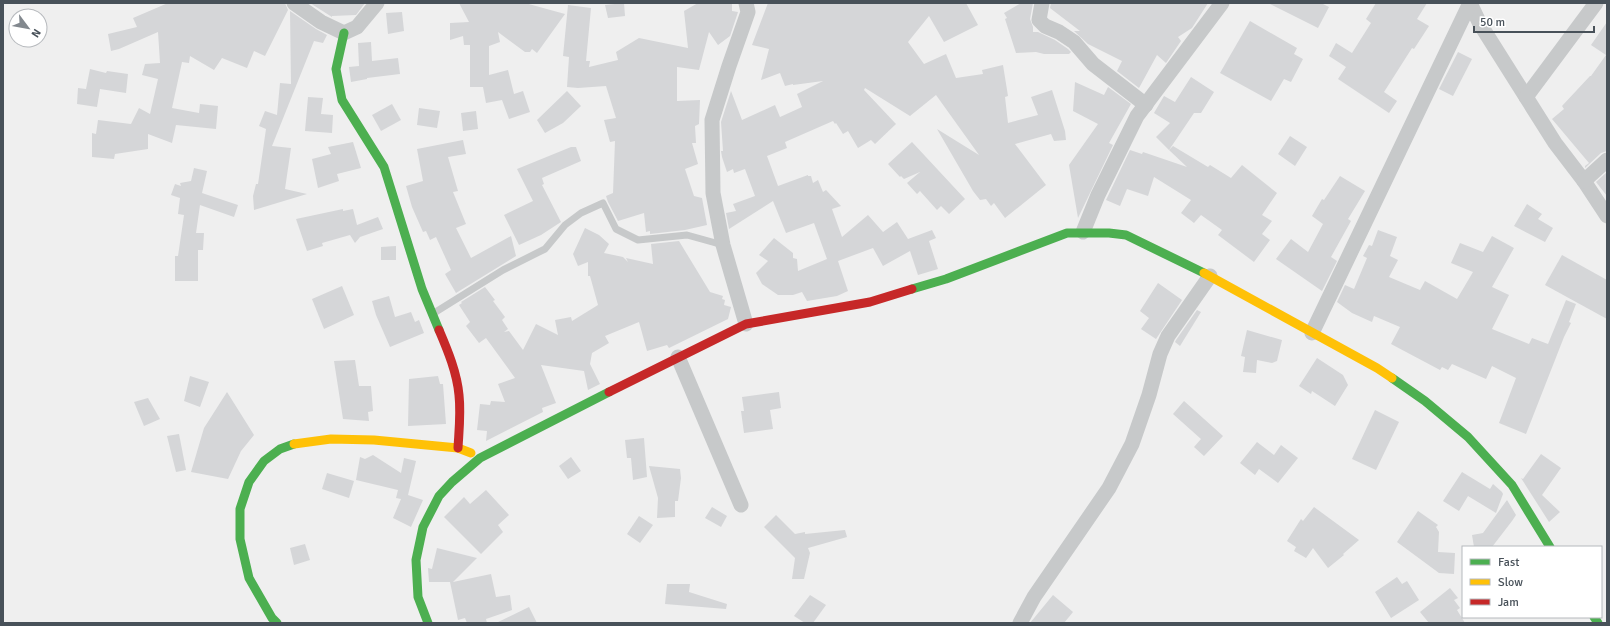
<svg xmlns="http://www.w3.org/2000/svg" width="1610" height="626" viewBox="0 0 1610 626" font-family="Signika,sans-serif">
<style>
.building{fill:#d5d6d8}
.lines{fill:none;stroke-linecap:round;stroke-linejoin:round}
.lane{stroke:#c7c9ca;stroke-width:7}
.street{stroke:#c7c9ca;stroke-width:15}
.fast{stroke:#4caf50;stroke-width:9}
.slow{stroke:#ffc107;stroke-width:9}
.jam{stroke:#c62828;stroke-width:9}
</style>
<rect width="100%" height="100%" fill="#efefef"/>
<!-- building -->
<g class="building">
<path d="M168,3H285L288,10L265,56L254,51L247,68L222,58L214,70L190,56L189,63L182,62L172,108L199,113L200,104L218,106L216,129L176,125L172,143L148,134V149L115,154L114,159L92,157V133L96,134L98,120L131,124L139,108L150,114L158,79L142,75L145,64L160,63L158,32L119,49L111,51L108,34L137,27L133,18Z"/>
<path d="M310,3H365L356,15L332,16V17Z"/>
<path d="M459,3H525L565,14L537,53L532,49L530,52H525L498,32L500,42L489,46V75L508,70L514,94L523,91L530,112L509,119L502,100L486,103L483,87H470V45H464L463,36L450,40V23L469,22Z"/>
<path d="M624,3L625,16L608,18L605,5Z"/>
<path d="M698,3H732V11L738,12L730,36L718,45L709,32L699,70L677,67V101L700,100L699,124L695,126L696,143H692L698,164L685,169L694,196L702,198L707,225L685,230L650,234V231L646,232L644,213L618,221L608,202L606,196L613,193L615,141L610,142L604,120L616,118L606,86L578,88L567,87L569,57L563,56L568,5L591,8L586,61H590L589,67L618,60L616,52L639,38L688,48L684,11Z"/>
<path d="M768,3H966L978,25L944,42L929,16L908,42L924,64L946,54L956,78L983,74L982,70L1003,65L1008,96L1005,97L1008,123L1038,115L1031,97L1052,90L1065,131L1066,140L1054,141L1051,134L1015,144L1046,185L1005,218L994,203L991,206L986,199L980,200L973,191L937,129L979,155L936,95L910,116L865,88L864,90L896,124L875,144L871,140L858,148L848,131L843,134L836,123L835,124L833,121L785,142L787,148L767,156L778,186L808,175V176H811L813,183L818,180L823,192L826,190L841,206L832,209L842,237L868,215L883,232L897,222L908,239L932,230L936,238L929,241L938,269L918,275L910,251L883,266L873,248L838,261L848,291L837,296L807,301L802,292L793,295H778L762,284L756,273L768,261L759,255L774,238L793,253V258L797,259L798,271L827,259L814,223L786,233L773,201L729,229L726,213L736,211L733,204L755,196L745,169L734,173L733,169L727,172L722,157L721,151H723L721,122L731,91L742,120L775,105L780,117L802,107L797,94L823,81L793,85V84L785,86L780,73L761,80L769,49L752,45Z"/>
<path d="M1021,3H1033L1030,19L1033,27V32H1038L1055,40L1068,49L1071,52L1069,54H1044L1036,52L1016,53L1005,19L1007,18L1004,13Z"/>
<path d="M1051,3H1208L1192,28L1178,37L1181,41L1166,63L1157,55L1139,88L1117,71L1122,61L1088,44L1074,31H1080L1050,8Z"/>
<path d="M1268,3H1321L1329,7L1318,28Z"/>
<path d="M1376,3H1427L1417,19L1429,26L1414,49L1412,48L1384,92L1397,101L1389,113L1338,79L1346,67L1329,56L1336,43L1352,53L1371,23L1366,19Z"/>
<path d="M290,11L316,29L327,35L323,43L314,41L272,146L291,148L285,189L307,194L254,210L253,196L256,184H258L266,129L259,126L265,111L277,115L280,83L291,84Z"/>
<path d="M402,12L404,31L388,34L386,13Z"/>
<path d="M1250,21L1297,48L1294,54L1303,59L1291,82L1284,79L1271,101L1220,73Z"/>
<path d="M1607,22V151L1601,153L1585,168V166L1589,163L1552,119L1564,109L1562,106L1590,76H1591L1606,55L1591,45Z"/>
<path d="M371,42L372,61L398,58L400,74L367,78V79L351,82L349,67L359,66L358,43Z"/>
<path d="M1458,52L1472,59L1453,96L1439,89Z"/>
<path d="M90,69L106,73L107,71L128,74L126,93L100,89L97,107L77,104L78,88L86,89Z"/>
<path d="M1191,77L1214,92L1201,113H1194L1169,150L1156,137L1170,123L1154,113L1164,96L1175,102Z"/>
<path d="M1075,82L1104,95L1108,87L1131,104L1109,143L1113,145L1078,218L1069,165L1098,124L1073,111Z"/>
<path d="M567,91L581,106L563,123L545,133L537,120Z"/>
<path d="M308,97L323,98L321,114L333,115L332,133L305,131Z"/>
<path d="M392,104L401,120L381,131L372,115Z"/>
<path d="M419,108L440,111L437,128L417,125Z"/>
<path d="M476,111L478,129L463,131L461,113Z"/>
<path d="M1290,136L1307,147L1295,166L1278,154Z"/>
<path d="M463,140L466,154L448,157L458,191L453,192L466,224L456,228L471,258L511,236L516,256L456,293L445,274L451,270L436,237L430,240L426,231L423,232L412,207L406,186L423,181L417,149Z"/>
<path d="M353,142L361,168L337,174L339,181L318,188L312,159L331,154L328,147Z"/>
<path d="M912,142L965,199L949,214L941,206L937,210L920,191L917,194L907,183L920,172L904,179L901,176L900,177L888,164Z"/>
<path d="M1173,146L1208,167L1210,165L1231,178L1242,165L1277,193L1262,215L1272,221L1262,234L1270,240L1254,262L1218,235L1222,230L1201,215L1194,223L1181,213L1191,200L1154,177L1148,196L1127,189L1120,206L1106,200L1130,150L1142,154L1143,152L1187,167L1169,150Z"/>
<path d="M571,147H576L581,161L542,178L544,184L542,185L561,222L541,235L519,245L504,215L533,201L517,169Z"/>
<path d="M194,168L207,171L202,193L238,205L234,217L200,205L196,233H204L203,250H198V281H175V256H178L184,215L178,214L180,198L171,195L175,184L181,186L180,183L191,181Z"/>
<path d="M1607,172V196L1596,182Z"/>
<path d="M1340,176L1365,191L1348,219L1351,221L1331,257L1337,261L1322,291L1276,259L1291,239L1308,252L1323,224L1312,216L1322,199L1324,200Z"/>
<path d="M1527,204L1542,214L1538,219L1553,228L1545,242L1514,226Z"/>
<path d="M343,209V211L353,209L357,225L378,217L383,229L360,237L355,243L350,235L322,243L323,246L307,251L296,219Z"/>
<path d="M585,228L599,235L609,244L604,253L623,257L628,262L626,258L653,264L651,244L679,241L710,292L723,296L722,299L725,300L724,305L731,307L728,319L669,348L667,345L647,351L639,322L605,336L609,343L592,353L590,364L600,384L588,390L584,371L541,365L556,403L542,408L543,412L486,441L487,431L477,430L480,404L490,405L491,401L505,402L498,384L515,378L486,338L479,343L466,326L470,322L459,305L462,303L461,302L485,287L495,300L493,301L505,317L502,320L508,329L504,332L509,331L523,350L536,324L558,335L555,320L571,317L572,321L598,305L590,276H588V262L578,266L573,254Z"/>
<path d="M1378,230L1397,237L1390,256L1398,260L1389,277L1420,290L1425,281L1457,299L1473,272L1451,263L1460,243L1483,252L1492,236L1514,248L1492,287L1509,295L1492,329L1529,344L1532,338L1548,344L1566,300L1576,304L1569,322L1571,323L1564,337L1526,434L1499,423L1516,378L1492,366L1486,379L1452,364L1448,370L1442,367L1440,370L1391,344L1400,327L1374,316L1372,322L1352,313L1337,302L1345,285L1354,289L1367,258L1363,256L1369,245L1372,246Z"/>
<path d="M396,246V260H381V247Z"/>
<path d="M1562,255L1607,280V319L1545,285Z"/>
<path d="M1158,283L1182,300L1156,339L1141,329L1149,318L1140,311Z"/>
<path d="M342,286L354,315L324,329L312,299Z"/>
<path d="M389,296L395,317L411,312L415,322L419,320L424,333L390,347L376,315L372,301Z"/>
<path d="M1197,310L1201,312L1180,346L1175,342L1176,340Z"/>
<path d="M1247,330L1282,340L1277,361L1272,363L1257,360L1256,373L1243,372L1245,357L1241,356Z"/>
<path d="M1317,358L1343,375L1348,385L1335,406L1312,391L1311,394L1299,386Z"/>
<path d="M355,360L359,386H371L373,411L368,412L369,421L343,419L334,361Z"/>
<path d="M190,376L209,382L200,407L184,401Z"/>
<path d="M438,376L440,384H443L446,424L408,426L409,379Z"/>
<path d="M227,392L254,435L241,451L228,479L191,472L204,428Z"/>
<path d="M779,392L781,408L770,410L773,429L744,433L741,411H744L742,397Z"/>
<path d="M148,398L160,419L144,426L134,402Z"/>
<path d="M1184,401L1223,436L1204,456L1194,447L1201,439L1173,414Z"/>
<path d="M1375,410L1399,422L1376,470L1352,459Z"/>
<path d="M179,434L186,470L176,472L167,436Z"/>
<path d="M644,438L647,477L633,480L631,458H627L625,440Z"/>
<path d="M1257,442L1274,455L1281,445L1298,458L1278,483L1259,469L1255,475L1240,463Z"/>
<path d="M1541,454L1561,468L1542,495L1560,512L1549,522L1521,478L1523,479Z"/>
<path d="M373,455L401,473L404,458L416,461L408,495L423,500L411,527L393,518L401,499L396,498L398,490L356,480L360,457L365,459Z"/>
<path d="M571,457L581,471L568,479L559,466Z"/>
<path d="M649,466L680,469L681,478L678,501H675V517L657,518L658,498Z"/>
<path d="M1462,472L1490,489L1493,484L1502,492L1503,494L1496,513L1468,496L1459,511L1443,501Z"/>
<path d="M327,473L354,481L349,498L322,489Z"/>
<path d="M486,490L509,515L498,525L503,532L481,554L444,517L464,497L470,504Z"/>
<path d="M1507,500L1516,515L1512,521L1492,547H1474L1472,535L1483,533Z"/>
<path d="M712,507L727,516L721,527L705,518Z"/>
<path d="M1314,507L1359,540L1343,554L1344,555L1328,568L1313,548L1306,558L1294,551L1296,547L1287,541L1301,519L1303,521Z"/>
<path d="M1418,511L1438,525L1436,527L1439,532L1438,552L1455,553L1454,574L1439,573L1397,542Z"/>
<path d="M776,515L795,534L805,532V534L845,530L847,537L808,548L810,553L804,579H792L795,558L764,527Z"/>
<path d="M639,516L653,525L640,543L627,534Z"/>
<path d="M305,544L310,560L294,565L290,548Z"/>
<path d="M437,548L477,558L453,582L491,574L496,597L510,595L512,610L486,619L487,623H467L465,618L458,620L450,582H429L428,568L432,569Z"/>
<path d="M1397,577L1402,584L1407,581L1419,600L1391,618L1375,592Z"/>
<path d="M667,584H690L689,592L727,604L726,609L665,604Z"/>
<path d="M1450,588L1458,598L1454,600L1460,608L1457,610L1465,623H1429L1420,612Z"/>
<path d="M810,595L826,605L813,623H805L794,616Z"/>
<path d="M1053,595L1073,612L1064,623H1030Z"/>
<path d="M529,607L537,623H496Z"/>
</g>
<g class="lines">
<!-- lane -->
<path class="lane" d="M434,313L503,270L545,249L565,225L581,213L603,203L616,229L638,240L687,235L723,245"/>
<!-- street -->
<g class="street">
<path d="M294,3L321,22L344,33L357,27L377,3"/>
<path d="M1042,3L1039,20L1045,26L1059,32L1074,42L1093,64L1146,105"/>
<path d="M1470,3L1480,24L1555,143L1584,181L1607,216"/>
<path d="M1526,97L1596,3"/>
<path d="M1584,181L1607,160"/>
<path d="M1083,232L1098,195L1137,116L1222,3"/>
<path d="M746,324L723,245L713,193L712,120L729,66L748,12L746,3"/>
<path d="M1312,333L1470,3"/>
<path d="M678,357L741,505"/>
<path d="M1020,623L1034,597L1109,488L1132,444L1149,395L1160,354L1168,336L1210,276"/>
</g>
<!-- fast -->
<g class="fast">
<path d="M344,33L336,69L342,100L384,167L422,289L439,330"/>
<path d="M912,289L946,279L1067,233H1109L1126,235L1204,273"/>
<path d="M1392,378L1425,401L1468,437L1512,485L1550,547"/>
<path d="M1594,617L1598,623"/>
<path d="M277,623L272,618L249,578L240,539V509L249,482L264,461L280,449L294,444"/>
<path d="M428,623L418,597L416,560L423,527L439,496L452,482L480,458L609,392"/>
</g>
<!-- slow -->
<g class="slow">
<path d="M1204,273L1377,368L1392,378"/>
<path d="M294,444L331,439L374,440L458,448L471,453"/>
</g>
<!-- jam -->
<g class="jam">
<path d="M439,330C448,351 457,373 459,395C461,413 459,430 458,448"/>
<path d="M609,392L746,324L870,302L912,289"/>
</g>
</g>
<!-- border -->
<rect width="1610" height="626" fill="none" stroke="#485159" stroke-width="8"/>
<!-- legend -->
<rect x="1462" y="546" width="140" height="72" fill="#ffffff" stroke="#b6b9bd"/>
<rect x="1470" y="559" width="20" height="6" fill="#4caf50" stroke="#b6b9bd"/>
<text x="1498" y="566" font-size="12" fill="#485159">Fast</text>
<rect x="1470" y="579" width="20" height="6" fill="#ffc107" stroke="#b6b9bd"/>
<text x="1498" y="586" font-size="12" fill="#485159">Slow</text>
<rect x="1470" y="599" width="20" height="6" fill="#c62828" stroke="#b6b9bd"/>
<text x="1498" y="606" font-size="12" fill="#485159">Jam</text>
<!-- north arrow -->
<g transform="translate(28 28) rotate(122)"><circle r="19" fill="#ffffff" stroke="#b6b9bd"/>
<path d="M0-3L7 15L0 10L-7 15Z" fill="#82888e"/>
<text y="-6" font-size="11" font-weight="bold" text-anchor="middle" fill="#485159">N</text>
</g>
<!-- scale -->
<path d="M1474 26v6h120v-6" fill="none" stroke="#485159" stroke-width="2"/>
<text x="1480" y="26" font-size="12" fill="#485159" stroke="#ffffff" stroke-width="3" paint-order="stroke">50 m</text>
</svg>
